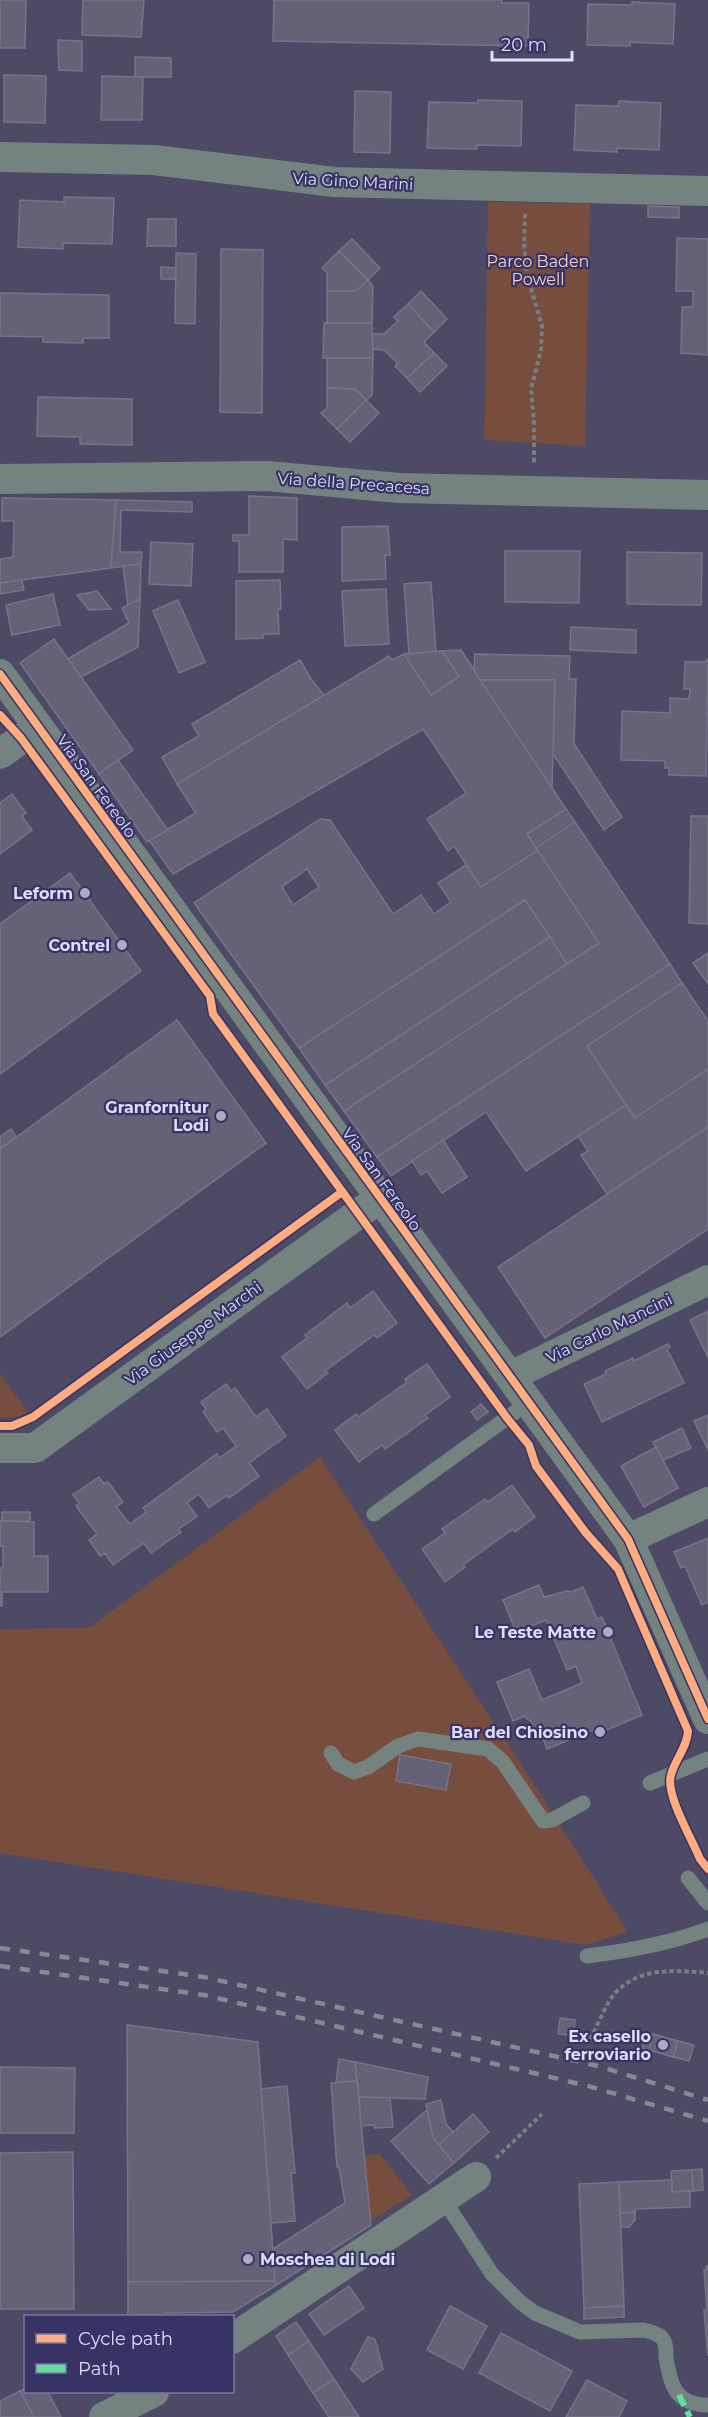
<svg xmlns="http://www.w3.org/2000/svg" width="708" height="2417" viewBox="0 0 708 2417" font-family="Montserrat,sans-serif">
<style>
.green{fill:#774d3e}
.building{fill:#656177;stroke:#797389;stroke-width:1.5;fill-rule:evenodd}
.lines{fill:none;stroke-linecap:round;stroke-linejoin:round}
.path{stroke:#767e84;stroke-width:4;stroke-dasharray:4.5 3;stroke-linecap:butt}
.lane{stroke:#748380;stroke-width:15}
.street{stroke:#748380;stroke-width:30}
.rail{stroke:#828b90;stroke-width:4.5;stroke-dasharray:10 10;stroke-linecap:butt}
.quiet{stroke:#60e19b;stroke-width:6;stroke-dasharray:12 6;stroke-linecap:butt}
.cycleway-casing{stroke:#373365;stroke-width:11}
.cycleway{stroke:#ffac80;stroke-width:8}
.poi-dot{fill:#abaac8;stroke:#373365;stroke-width:2}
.labels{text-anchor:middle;stroke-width:4.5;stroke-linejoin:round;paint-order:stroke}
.street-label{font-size:16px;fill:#dedefd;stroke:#373365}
.park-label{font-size:16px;fill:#f3d0c1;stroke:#373365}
.poi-label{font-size:16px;font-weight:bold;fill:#dedefd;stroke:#373365;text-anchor:end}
</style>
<rect width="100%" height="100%" fill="#4c4a65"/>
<!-- green -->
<g class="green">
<path d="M488,202L590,204L585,446L484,440Z"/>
<path d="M0,1374L28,1412L18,1417H0Z"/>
<path d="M320,1457L530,1778L628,1932L586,1945L0,1853V1629L89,1628Z"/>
<path d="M379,2153L412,2195L371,2221L364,2157Z"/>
</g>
<!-- building -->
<g class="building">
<path d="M0,0H26L25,48H0Z"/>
<path d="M83,0H144L141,37L82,35Z"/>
<path d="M274,0H502V3H529L528,46L273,41Z"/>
<path d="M632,2L675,4L673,44L630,42V46L587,45L588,4L632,5Z"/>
<path d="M58,40L82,41V71L59,70Z"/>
<path d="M135,57L171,58V77H135Z"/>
<path d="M4,75L46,76L45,123L4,122Z"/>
<path d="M102,76L143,77L142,120H101Z"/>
<path d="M355,91L391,92L390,153L354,152Z"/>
<path d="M478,100L522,101L521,146L477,145V149L427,148L429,102L478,103Z"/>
<path d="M619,101L661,103L659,150L617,148V152L574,150L576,105L618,106Z"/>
<path d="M64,197L114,198L112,244L63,243V249L18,247L20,200L64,202Z"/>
<path d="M648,206L679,207V218L648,217Z"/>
<path d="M148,219H176V246H147Z"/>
<path d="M677,238L708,239V355L681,353L682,307H693V291H676Z"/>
<path d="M352,239L380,268L368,280L339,251Z"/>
<path d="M221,249L263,250L262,413L220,412Z"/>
<path d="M339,251L368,280L356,291H327V273L322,268Z"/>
<path d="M176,253L196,254L195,324L175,323Z"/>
<path d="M161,267L176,268L175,279H161Z"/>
<path d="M368,280L373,286L372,323H327V291H356Z"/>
<path d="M421,291L447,319L434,332L408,304Z"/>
<path d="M0,293L109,295V338H83V343L43,342V337L0,336Z"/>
<path d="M408,304L434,332L424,342L434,353L407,378L395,366L398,363L384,350L373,349L372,334H384L398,321L394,317Z"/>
<path d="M324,323H372L373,358H323Z"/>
<path d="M434,353L447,366L420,392L407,378Z"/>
<path d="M327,358H373L372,395L366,400L355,389L327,388Z"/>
<path d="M327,388L355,389L366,400L337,429L321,413L327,408Z"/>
<path d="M38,397L132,399V445L80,444V437L37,436Z"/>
<path d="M366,400L379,413L350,442L337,429Z"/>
<path d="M249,496L297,498V540L283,539V572H239V541H233V535H249Z"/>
<path d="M2,498L116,500L111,568L0,583V559L13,557L14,521H2Z"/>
<path d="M116,500L192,502V512L121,510L120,552H142L141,564L111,568Z"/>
<path d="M388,526L390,555H385L386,579L342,581V527Z"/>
<path d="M151,542L193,544L191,586L149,584Z"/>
<path d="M505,551H580L579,603L505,602Z"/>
<path d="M627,552L702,553L701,605L627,604Z"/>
<path d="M141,564L140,599L128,606L123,566Z"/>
<path d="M22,580L24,590L0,594V583Z"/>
<path d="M280,580L281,609H278L279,634H263V638L236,639V581Z"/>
<path d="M431,582L436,652L409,654L404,584Z"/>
<path d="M386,589L389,644L345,646L342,591Z"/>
<path d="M97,591L111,609L89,610L77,595Z"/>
<path d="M53,594L60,625L12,635L6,605Z"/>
<path d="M140,599L138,647L81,677L68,659L129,623L122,608Z"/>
<path d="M178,600L205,662L179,673L153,611Z"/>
<path d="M571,627L636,630V653L570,650Z"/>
<path d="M54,639L133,750L99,774L20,663Z"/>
<path d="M461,650L566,809L527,834L538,850L481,887L454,846L448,851L427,819L466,793L423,729L173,874L149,840L196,813L177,784L389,656L392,660L404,654L431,695L459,676L442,651Z"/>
<path d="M442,651L459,676L431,695L404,654Z"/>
<path d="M475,654L570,656L569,679H576L574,744L622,817L604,830L553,754L555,680H480L474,670Z"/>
<path d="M300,660L311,679L324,695L177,784L162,757L199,736L192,724Z"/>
<path d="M706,660H708L706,776L669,775V768H665V761L621,760L622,711L670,713V698L689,699L690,689H684L685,662H705Z"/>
<path d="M480,680H555L552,788Z"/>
<path d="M118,760L168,830L147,842L99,774Z"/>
<path d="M12,794L26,813L22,816L32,830L0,854V803Z"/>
<path d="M566,809L575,822L536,848L527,834Z"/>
<path d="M691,816H708V924L689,923Z"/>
<path d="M320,819L330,820L393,914L421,895L434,914L451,902L438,883L466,865L481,887L538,850L599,943L567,964L525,900L299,1048L194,903ZM307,869L319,887L293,905L282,887Z"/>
<path d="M575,822L670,964L377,1157L344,1111L599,943L536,848Z"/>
<path d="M70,873L141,971L0,1074V924Z"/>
<path d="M525,900L550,937L325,1085L299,1048Z"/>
<path d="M550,937L567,964L344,1111L325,1085Z"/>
<path d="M708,953V984L693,963Z"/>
<path d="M670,964L682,983L587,1046L626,1105L526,1171L486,1112L391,1176L377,1157Z"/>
<path d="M682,983L708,1021V1069L635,1118L587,1046Z"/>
<path d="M177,1020L266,1143L0,1337V1149Z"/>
<path d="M708,1069V1127L607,1194L581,1155L588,1151L578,1136L626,1105L635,1118Z"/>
<path d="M708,1127V1229L545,1338L498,1267Z"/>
<path d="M11,1129L16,1137L0,1149V1137Z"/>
<path d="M443,1140L467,1177L442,1193L427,1171L421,1175L412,1161Z"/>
<path d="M373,1291L397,1323L377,1338L374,1335L325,1371L328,1373L307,1389L282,1357L307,1338L305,1335L347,1303L350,1308Z"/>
<path d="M708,1311V1358L690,1320Z"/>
<path d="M668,1344L670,1347L667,1349L684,1383L602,1422L584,1384L606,1374L605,1371L633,1358L634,1361Z"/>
<path d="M427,1364L450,1397L425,1415L428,1418L385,1449L382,1445L359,1462L335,1430L356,1414L358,1417L407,1382L405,1379Z"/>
<path d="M226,1384L231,1391L235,1388L256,1417L267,1409L286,1436L249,1463L259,1476L229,1498L227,1495L209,1508L199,1494L187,1503L197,1516L179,1529L181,1532L151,1553L144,1543L113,1565L105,1553L100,1556L89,1540L97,1534L76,1506L79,1503L73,1495L99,1477L104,1484L108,1482L123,1502L116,1507L130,1524L146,1512L143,1508L217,1454L219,1458L236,1446L223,1428L217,1432L203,1412L206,1409L201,1402Z"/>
<path d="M481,1404L488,1412L477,1420L471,1412Z"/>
<path d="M708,1415V1450L694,1421Z"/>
<path d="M682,1428L691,1448L663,1460L653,1442Z"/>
<path d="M656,1447L678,1488L644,1507L621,1466Z"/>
<path d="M512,1485L535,1517L515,1532L513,1529L463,1565L465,1567L445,1582L422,1549L445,1533L442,1529L485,1499L488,1502Z"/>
<rect x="2" y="1512" width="28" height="9"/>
<path d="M0,1521L34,1522V1556H48V1592H2V1606H0V1568H3V1546H0Z"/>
<path d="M708,1538V1602L702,1605L685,1566L681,1568L674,1552Z"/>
<path d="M539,1585L544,1597L567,1591L572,1592L583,1587L597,1619L602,1617L642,1715L595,1735L593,1730L547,1749L542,1736L537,1734L531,1721L527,1719L525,1716L513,1721L497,1682L529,1669L542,1700L582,1683L576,1666L567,1670L546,1620L516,1632L503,1600Z"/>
<path d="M400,1755L451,1764L446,1790L396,1781Z"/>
<path d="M560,2018L575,2020L574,2035L558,2034Z"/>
<path d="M127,2025L258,2042L275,2281L128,2282Z"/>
<path d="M647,2033L653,2034L649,2050L642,2048Z"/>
<path d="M653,2034L678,2041L673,2057L649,2050Z"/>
<path d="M678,2041L694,2045L689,2061L673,2057Z"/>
<path d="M339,2059L355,2062L357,2081L336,2083Z"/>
<path d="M355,2062L428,2077L425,2099L359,2097Z"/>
<path d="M0,2067L75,2068L74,2133H0Z"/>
<path d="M357,2081L371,2225L275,2286L273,2249L345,2203L339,2167H337L331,2083Z"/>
<path d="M287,2086L295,2173H291L295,2221L271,2223L261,2089Z"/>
<path d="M359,2097L390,2098L393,2127L375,2128L374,2125L361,2126Z"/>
<path d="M441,2100L446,2124L453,2132L439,2145L433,2138L426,2104Z"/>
<path d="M427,2110L433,2138L454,2163L429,2184L391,2141Z"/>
<path d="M473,2114L489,2132L454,2163L439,2145Z"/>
<path d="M73,2152L74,2309H0V2153Z"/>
<path d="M702,2169L703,2190L693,2191L692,2170Z"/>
<path d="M692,2170L693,2191L672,2192L671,2171Z"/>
<path d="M672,2180V2192L690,2191V2207L635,2209V2212L620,2213L619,2182Z"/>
<path d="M619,2182L624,2306L584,2308L579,2184Z"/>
<path d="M635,2212V2220L629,2227H621L620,2213Z"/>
<path d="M706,2266H708V2356L704,2310H707L704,2270H706Z"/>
<path d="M275,2281V2286L233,2312L165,2313V2316H128V2282Z"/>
<path d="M349,2286L364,2308L324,2335L309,2314Z"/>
<path d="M450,2306L487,2326L463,2369L427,2350Z"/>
<path d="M624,2306V2317L584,2319V2308Z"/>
<path d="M296,2322L309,2341L288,2355L276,2336Z"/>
<path d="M501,2333L572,2371L550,2411L479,2373Z"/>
<path d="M368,2337L375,2339L383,2369L363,2382L351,2369Z"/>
<path d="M309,2341L334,2379L313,2393L288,2355Z"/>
<path d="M334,2379L359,2417H329L313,2393Z"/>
<path d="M587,2380L627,2401L619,2417H566Z"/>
<path d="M26,2388V2392H48L61,2417H34L20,2391Z"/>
<path d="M20,2391L34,2417H0V2401Z"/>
</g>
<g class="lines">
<!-- path -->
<g class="path">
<path d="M525,214L524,244L527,276L542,325L541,350L531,389L534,422V463"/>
<path d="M590,2039C598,2025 605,2005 615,1993C639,1967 676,1970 708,1973"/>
<path d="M496,2158L542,2114"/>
</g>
<!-- lane -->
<g class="lane">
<path d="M374,1514L529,1402"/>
<path d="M331,1753L338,1764L354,1772L368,1767L398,1746L418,1739L488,1749L503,1762L543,1821L552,1820L583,1803"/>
<path d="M650,1783L708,1759"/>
<path d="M688,1878L708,1903"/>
<path d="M587,1956C628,1951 669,1944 708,1929"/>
<path d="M442,2197L492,2274L520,2302L535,2313L580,2332L644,2330C650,2332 658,2333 662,2338C666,2342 666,2351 666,2357C670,2384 675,2405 708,2405"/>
</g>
<!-- street -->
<g class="street">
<path d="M0,157L154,160L334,182L708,191"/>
<path d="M0,479L267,476L399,488L708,495"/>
<path d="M0,674L628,1539L708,1719"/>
<path d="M0,754L38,727"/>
<path d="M511,1376L708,1280"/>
<path d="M0,1448H35L380,1198"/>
<path d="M628,1539L708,1502"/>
<path d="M232,2339L476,2177"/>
<path d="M104,2417L154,2392"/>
</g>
<!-- rail -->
<g class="rail">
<path d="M0,1948L204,1977L598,2066L708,2100"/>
<path d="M0,1966L204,1995L588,2086L708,2121"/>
</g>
<!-- quiet -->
<path class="quiet" d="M679,2395L690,2417"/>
<!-- cycleway casing -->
<g class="cycleway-casing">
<g id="cycleway">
<path d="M0,674L628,1539L708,1719"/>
<path d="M0,715L21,738L210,996L213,1014L507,1418L529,1445L536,1466L586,1533L618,1569L688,1731C687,1748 675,1759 671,1775C665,1794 692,1839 700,1859L708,1869"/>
<path d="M0,1426H12L33,1417L342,1192"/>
</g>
</g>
<!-- cycleway -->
<use href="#cycleway" class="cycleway"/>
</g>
<!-- markers -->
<g class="poi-dot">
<circle cx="85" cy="893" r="6"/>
<circle cx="122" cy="945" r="6"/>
<circle cx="221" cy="1116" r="6"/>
<circle cx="608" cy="1632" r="6"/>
<circle cx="600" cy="1732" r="6"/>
<circle cx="663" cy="2045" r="6"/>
<circle cx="248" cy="2259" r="6"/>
</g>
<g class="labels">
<!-- street labels -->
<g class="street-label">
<text transform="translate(353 181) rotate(3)" y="6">Via Gino Marini</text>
<text transform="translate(354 483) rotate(4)" y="6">Via della Precacesa</text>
<text transform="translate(97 786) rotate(54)" y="6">Via San Fereolo</text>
<text transform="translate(382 1179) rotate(54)" y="6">Via San Fereolo</text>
<text transform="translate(609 1328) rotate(-26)" y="6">Via Carlo Mancini</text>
<text transform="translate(193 1333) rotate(-36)" y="6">Via Giuseppe Marchi</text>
</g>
<!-- park labels -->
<g class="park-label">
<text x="538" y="267">Parco Baden<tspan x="538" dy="18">Powell</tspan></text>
</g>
<!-- poi labels -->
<g class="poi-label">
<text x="73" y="899">Leform</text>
<text x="110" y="951">Contrel</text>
<text x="209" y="1113">Granfornitur<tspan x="209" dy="18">Lodi</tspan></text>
<text x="596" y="1638">Le Teste Matte</text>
<text x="588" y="1738">Bar del Chiosino</text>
<text x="651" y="2042">Ex casello<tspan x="651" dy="18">ferroviario</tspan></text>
<text x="260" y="2265" text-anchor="start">Moschea di Lodi</text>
</g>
</g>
<!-- legend -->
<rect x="24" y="2315" width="210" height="78" fill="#373365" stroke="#7a77a2" stroke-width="1.5"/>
<rect x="36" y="2334" width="30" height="9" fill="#ffac80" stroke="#7a77a2" stroke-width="1.5"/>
<text x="78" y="2345" font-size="18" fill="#dedefd">Cycle path</text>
<rect x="36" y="2364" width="30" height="9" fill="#60e19b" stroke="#7a77a2" stroke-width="1.5"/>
<text x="78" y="2375" font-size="18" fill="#dedefd">Path</text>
<!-- scale -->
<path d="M492 51v9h80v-9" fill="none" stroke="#dedefd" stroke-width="3"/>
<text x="501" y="51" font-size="18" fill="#dedefd" stroke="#373365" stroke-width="4.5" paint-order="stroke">20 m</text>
</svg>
